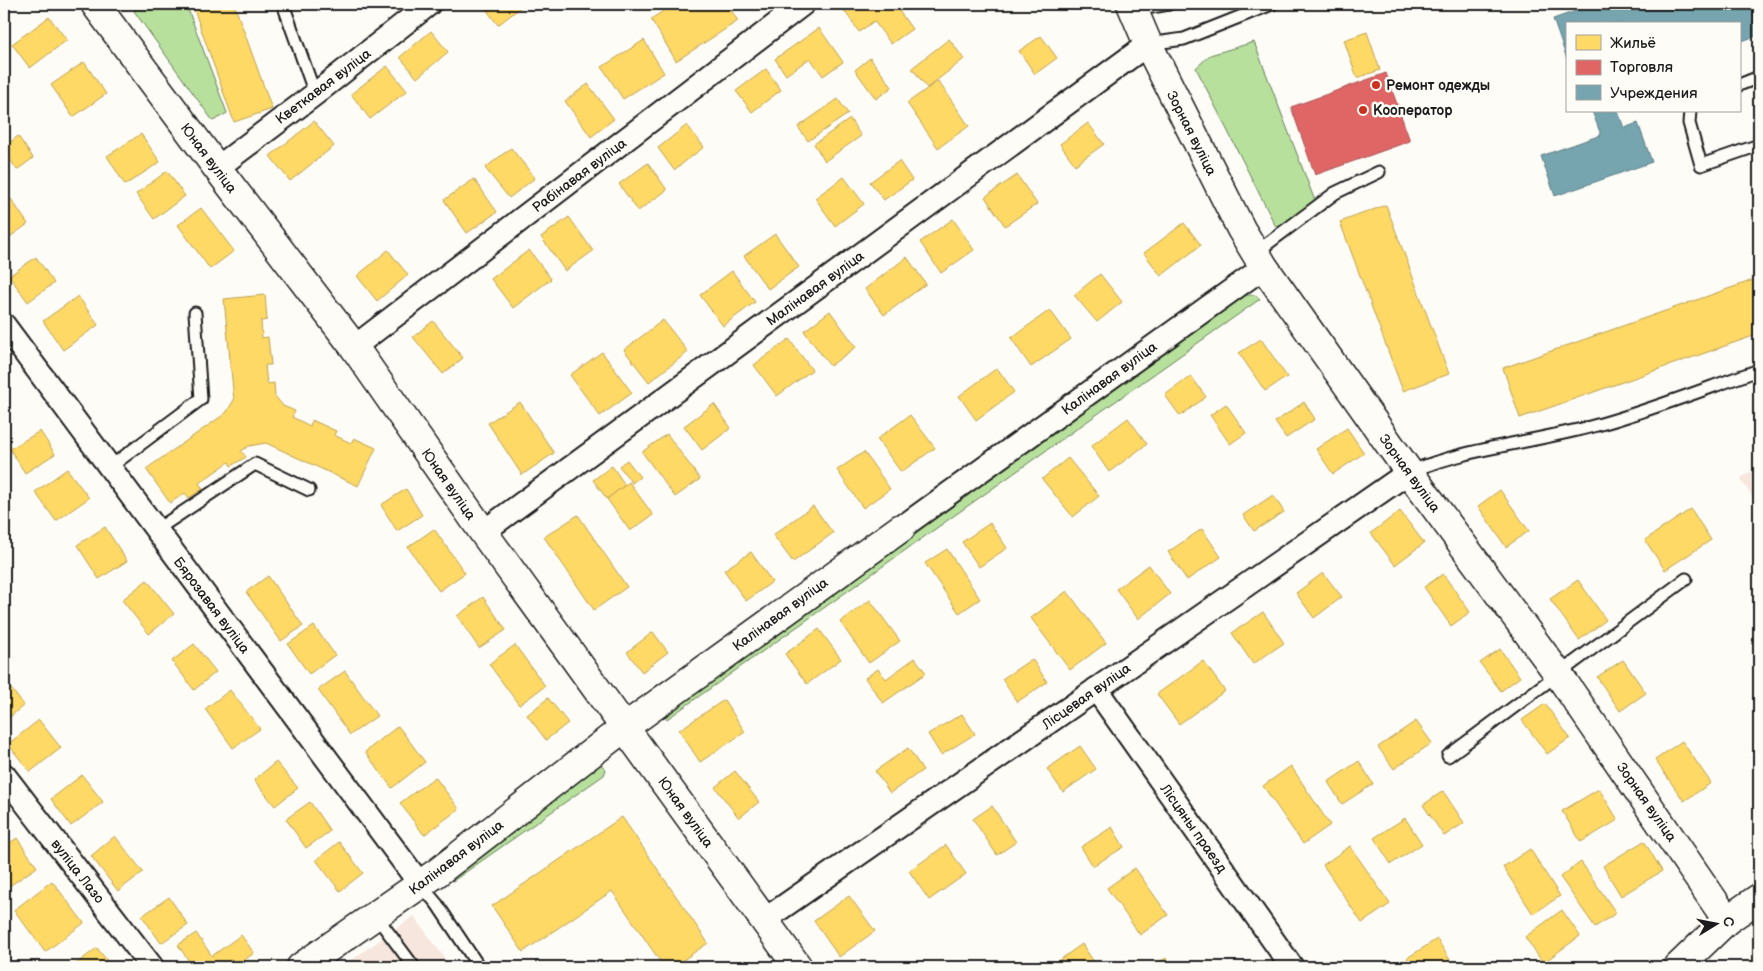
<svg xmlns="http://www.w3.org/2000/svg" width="1763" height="971" viewBox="0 0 1763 971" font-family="'Balsamiq Sans',sans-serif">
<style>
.built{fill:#f7e6dd}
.green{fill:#b7e09c;stroke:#6a7e5c}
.homes{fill:#ffd966;stroke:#bba050}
.shops{fill:#e06666;stroke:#a55050}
.public{fill:#76a5af;stroke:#5b7c83}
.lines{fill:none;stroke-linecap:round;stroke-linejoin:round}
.service-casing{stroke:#1c1c1c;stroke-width:15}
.minor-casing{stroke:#1c1c1c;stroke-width:26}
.tertiary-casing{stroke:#1c1c1c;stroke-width:31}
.service{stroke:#fdfcf7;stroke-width:11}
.minor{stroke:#fdfcf7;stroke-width:22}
.tertiary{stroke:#fdfcf7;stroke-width:28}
.poi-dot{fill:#c8321e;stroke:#fdfcf7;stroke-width:2}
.labels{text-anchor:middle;stroke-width:5;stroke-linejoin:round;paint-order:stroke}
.poi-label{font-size:14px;font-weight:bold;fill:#1c1c1c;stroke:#fdfcf7;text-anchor:start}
.street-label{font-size:14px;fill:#1c1c1c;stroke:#fdfcf7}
</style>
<rect width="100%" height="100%" fill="#fdfcf7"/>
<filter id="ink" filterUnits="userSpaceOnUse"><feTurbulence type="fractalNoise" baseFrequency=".02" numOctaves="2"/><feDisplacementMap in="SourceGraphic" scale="10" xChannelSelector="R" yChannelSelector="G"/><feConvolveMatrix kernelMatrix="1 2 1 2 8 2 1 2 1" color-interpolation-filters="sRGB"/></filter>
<g filter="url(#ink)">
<!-- built -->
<g class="built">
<path d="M1759,467V506L1741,480L1742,477Z"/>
<path d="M414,916L451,967H341L389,934Z"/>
</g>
<!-- green -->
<g class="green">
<path d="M137,4H186L227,113L213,121L134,11Z"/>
<path d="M1254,42L1315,201L1282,226L1276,227L1196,68L1210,55Z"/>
<path d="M1245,295H1255L1260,299L667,719L661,708Z"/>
<path d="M601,764L606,770L604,775L453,881L448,879L447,874Z"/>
</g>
<!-- homes -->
<g class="homes">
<path d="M192,4H234L272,109L234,122Z"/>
<path d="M482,4H525L498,25Z"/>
<path d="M674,4H727L738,21L676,61L651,19Z"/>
<path d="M847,4H894L912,29L891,44L874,21L859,32L842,7Z"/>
<path d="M49,17L67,40L30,68L12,44Z"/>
<path d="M819,28L843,62L823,76L810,58L786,75L775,59Z"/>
<path d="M431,31L448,52L417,78L400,57Z"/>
<path d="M1367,32L1380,70L1357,78L1344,40Z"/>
<path d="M1041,36L1057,58L1035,74L1019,51Z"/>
<path d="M949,39L964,59L927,88L912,68Z"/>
<path d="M644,40L664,73L623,99L602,67Z"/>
<path d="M870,58L892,87L876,99L855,70Z"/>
<path d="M84,62L106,94L73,117L51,85Z"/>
<path d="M387,66L407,91L370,119L351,94Z"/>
<path d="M766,69L781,90L752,112L736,91Z"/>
<path d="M938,81L969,126L938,148L907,103Z"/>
<path d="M588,84L614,119L591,137L565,101Z"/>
<path d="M838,99L848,114L808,141L798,127Z"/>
<path d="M850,119L861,136L825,161L814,144Z"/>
<path d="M314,121L334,146L290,181L270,156Z"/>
<path d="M1088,123L1104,144L1075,165L1060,144Z"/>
<path d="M687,125L704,147L674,170L658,148Z"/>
<path d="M141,134L160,162L125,185L107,156Z"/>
<path d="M18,136L33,158L17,170L4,151V147Z"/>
<path d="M511,148L535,178L509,198L485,168Z"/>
<path d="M899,161L912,180L884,200L870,182Z"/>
<path d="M648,163L667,190L638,211L619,184Z"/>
<path d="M167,171L185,196L154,219L136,194Z"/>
<path d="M1017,175L1037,204L1005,226L985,197Z"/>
<path d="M844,177L864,204L835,226L815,198Z"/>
<path d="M474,179L497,212L467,233L444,200Z"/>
<path d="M7,193L28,224L4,241V195Z"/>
<path d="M1386,205L1449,374L1403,391L1340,222Z"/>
<path d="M201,208L234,251L210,269L178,225Z"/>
<path d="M569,217L593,251L565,271L541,237Z"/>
<path d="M953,219L974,250L941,273L920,242Z"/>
<path d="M1184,223L1201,245L1161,276L1144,253Z"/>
<path d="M775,234L799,267L768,289L744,256Z"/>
<path d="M388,250L408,275L377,301L357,276Z"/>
<path d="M529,250L551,279L513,308L491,279Z"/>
<path d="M36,257L54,283L28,302L9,276Z"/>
<path d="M907,257L926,284L884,315L865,289Z"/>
<path d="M732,271L755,302L723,326L700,295Z"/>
<path d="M1100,274L1122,302L1097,322L1074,295Z"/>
<path d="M1759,278V334L1520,418L1503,368Z"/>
<path d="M265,295L267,320L261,321L262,338L268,337L271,365H265L267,384L274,383L275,396L283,406L295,411L292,417L310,426L312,420L336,431L334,435L351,443L354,438L376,448L358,486L266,443L249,446L241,451L246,457L231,466L229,462L199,483L203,489L189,498L185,493L170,503L146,469L226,413L234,400L224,299Z"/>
<path d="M78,296L98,325L63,350L43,321Z"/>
<path d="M1050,310L1071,339L1031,367L1011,338Z"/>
<path d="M830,311L856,347L830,366L804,331Z"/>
<path d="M663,320L688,352L649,382L624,350Z"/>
<path d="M433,321L463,358L443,374L413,337Z"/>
<path d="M789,339L812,370L777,396L754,365Z"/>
<path d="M1261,339L1287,377L1265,391L1239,353Z"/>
<path d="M602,352L632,393L600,416L570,375Z"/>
<path d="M997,368L1014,392L976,420L959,396Z"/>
<path d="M1191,376L1206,397L1180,416L1165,395Z"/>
<path d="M520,402L554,453L522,475L488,423Z"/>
<path d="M1304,402L1315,419L1286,438L1275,422Z"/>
<path d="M714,404L731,428L702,450L684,426Z"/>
<path d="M1226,404L1246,433L1230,444L1210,415Z"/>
<path d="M910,415L935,448L901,472L877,439Z"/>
<path d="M1128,418L1147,444L1109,472L1091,446Z"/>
<path d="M1347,428L1364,453L1333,474L1316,449Z"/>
<path d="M40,431L55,454L25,473L10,449Z"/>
<path d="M667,434L700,479L675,497L642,452Z"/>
<path d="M864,452L890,489L863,508L837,470Z"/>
<path d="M1068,458L1099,496L1073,517L1042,479Z"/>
<path d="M627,460L640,477L632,483L619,466Z"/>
<path d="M612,466L625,485L607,499L593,480Z"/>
<path d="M67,469L89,498L56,521L35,492Z"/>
<path d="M629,482L653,515L630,531L607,499Z"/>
<path d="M406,489L422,515L397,531L381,505Z"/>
<path d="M1500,490L1529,531L1506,547L1478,506Z"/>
<path d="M1273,495L1284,512L1254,531L1243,515Z"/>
<path d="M813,506L833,533L793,562L773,535Z"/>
<path d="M1691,509L1711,540L1665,570L1645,540Z"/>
<path d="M1400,511L1424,543L1395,565L1371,533Z"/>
<path d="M578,515L627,587L594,610L544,537Z"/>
<path d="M990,523L1007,548L979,567L962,542Z"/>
<path d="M105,527L127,561L99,579L77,545Z"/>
<path d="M434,529L465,573L439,591L408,547Z"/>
<path d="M1202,529L1221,557L1187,580L1168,552Z"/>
<path d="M947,549L980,599L959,613L925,563Z"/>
<path d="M751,552L772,582L746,601L724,570Z"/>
<path d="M1149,565L1170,594L1138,619L1116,589Z"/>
<path d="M1323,573L1342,597L1314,618L1296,593Z"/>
<path d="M1443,574L1470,612L1451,626L1424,587Z"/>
<path d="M268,576L303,626L281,641L246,592Z"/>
<path d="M147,580L174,614L149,634L122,600Z"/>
<path d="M1578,580L1606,620L1579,640L1550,599Z"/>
<path d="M1067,591L1106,643L1070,670L1031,618Z"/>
<path d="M483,597L506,630L479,648L457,616Z"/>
<path d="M870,600L900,641L869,663L840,622Z"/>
<path d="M1263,612L1284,643L1253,664L1232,633Z"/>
<path d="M314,626L335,655L309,674L288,644Z"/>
<path d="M819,629L841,659L807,684L785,654Z"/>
<path d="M653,632L668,652L642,672L627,652Z"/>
<path d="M194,644L216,672L194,690L172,661Z"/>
<path d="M515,645L545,686L519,705L489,664Z"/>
<path d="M1500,649L1520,677L1501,691L1480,663Z"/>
<path d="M915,658L926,673L883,703L865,678L878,669L886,679Z"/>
<path d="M1032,659L1047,682L1017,702L1002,679Z"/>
<path d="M1623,660L1646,693L1620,711L1597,677Z"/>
<path d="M1203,661L1225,691L1179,724L1157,694Z"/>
<path d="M345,671L377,716L350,735L318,690Z"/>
<path d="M4,680L24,705L4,722Z"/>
<path d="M230,690L260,729L233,748L205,709Z"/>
<path d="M548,698L568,723L546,740L527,715Z"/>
<path d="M724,700L745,732L700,762L679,730Z"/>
<path d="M1545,704L1570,738L1547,754L1522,720Z"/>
<path d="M962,714L975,734L941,755L928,734Z"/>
<path d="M39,720L61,748L30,772L8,744Z"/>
<path d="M1416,721L1432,743L1394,769L1378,747Z"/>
<path d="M398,726L425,762L392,788L365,752Z"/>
<path d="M1682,741L1711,783L1684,801L1655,760Z"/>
<path d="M1080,746L1096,769L1063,792L1047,769Z"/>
<path d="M908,748L923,770L890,793L875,771Z"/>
<path d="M1359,761L1373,784L1342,804L1328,782Z"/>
<path d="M276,762L298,788L275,806L254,780Z"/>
<path d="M1291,766L1330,825L1303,844L1263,786Z"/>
<path d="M735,771L759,802L739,818L715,787Z"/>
<path d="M82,775L103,802L71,826L51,799Z"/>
<path d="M435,777L459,809L424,835L400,803Z"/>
<path d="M1599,789L1618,820L1581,842L1562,811Z"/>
<path d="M1443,791L1464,823L1444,836L1423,805Z"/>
<path d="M310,802L330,831L306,848L286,819Z"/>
<path d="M992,806L1016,842L997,855L973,819Z"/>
<path d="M622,817L708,943L673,967H664L612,891L523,952L492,906Z"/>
<path d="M1405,818L1422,844L1391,864L1374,838Z"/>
<path d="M1112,827L1124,847L1093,866L1081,847Z"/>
<path d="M115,836L143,872L118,891L91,856Z"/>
<path d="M17,838L37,867L8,887L4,881V847Z"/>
<path d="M1644,841L1662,871L1621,896L1603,866Z"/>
<path d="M339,842L363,873L340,891L316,860Z"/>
<path d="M946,845L966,874L929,900L909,871Z"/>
<path d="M1350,846L1390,904L1362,923L1323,865Z"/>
<path d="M1530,849L1560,896L1533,914L1503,867Z"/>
<path d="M1581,862L1616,913L1595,927L1560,877Z"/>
<path d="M1135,868L1168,915L1140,935L1107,888Z"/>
<path d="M52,881L84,923L45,952L14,910Z"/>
<path d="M849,896L875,931L839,957L814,921Z"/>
<path d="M169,897L188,925L161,943L142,916Z"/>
<path d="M1562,910L1580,936L1543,963L1525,937Z"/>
<path d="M196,933L212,956L241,935L254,953L235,967H193L178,945Z"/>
<path d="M1437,939L1450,960L1439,967H1413L1407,958Z"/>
<path d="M1082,944L1096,965L1093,967H1057L1054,964Z"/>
<path d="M97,948L112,967H72Z"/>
<path d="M1166,958L1172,967H1151Z"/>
</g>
<!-- shops -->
<path class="shops" d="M1386,73L1410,141L1315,175L1291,107Z"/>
<!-- public -->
<g class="public">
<path d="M1596,4H1759V35L1739,42V24H1567V59L1553,19Z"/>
<path d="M1592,111H1618L1624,128L1638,123L1652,162L1555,196L1541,156L1601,135Z"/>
</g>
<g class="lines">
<!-- service casing -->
<g class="service-casing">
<g id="service">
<path d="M283,4L315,94"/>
<path d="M1134,10L1169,4"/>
<path d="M1148,44L1184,39L1272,4"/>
<path d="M1739,85L1759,77"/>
<path d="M1690,111L1689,123L1701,165L1759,145"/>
<path d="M1255,253L1335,193L1379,172"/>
<path d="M110,467L201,399L195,313"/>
<path d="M1409,472C1470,447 1537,442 1601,424C1654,409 1707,388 1759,370"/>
<path d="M156,530L255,464L309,490"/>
<path d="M1448,756L1686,579"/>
<path d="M420,884L437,904L479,967"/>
<path d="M376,916L414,967"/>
</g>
</g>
<!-- minor casing -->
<g class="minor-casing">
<g id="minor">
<path d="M217,168L315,94L429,4"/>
<path d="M4,325L420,884"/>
<path d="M354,347L803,4"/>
<path d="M901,528L1264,267"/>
<path d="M483,532L1148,44"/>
<path d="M1096,689L1292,967"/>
<path d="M4,775L152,967"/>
<path d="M764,920L1409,472"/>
</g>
</g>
<!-- tertiary casing -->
<g class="tertiary-casing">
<g id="tertiary">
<path d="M95,4L217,168L354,347L483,532L798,967"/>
<path d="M1131,4L1148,44L1241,229L1264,267L1409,472L1559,675L1727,920"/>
<path d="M301,967L438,872L625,727L901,528"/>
<path d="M1678,967L1727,920L1759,898"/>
</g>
</g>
<!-- service -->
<use href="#service" class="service"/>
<!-- minor -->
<use href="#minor" class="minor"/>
<!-- tertiary -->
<use href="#tertiary" class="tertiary"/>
</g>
</g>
<!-- markers -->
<g class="poi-dot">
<circle cx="1376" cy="85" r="5"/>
<circle cx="1363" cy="110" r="5"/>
</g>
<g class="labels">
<!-- poi labels -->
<g class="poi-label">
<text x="1386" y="90">Ремонт одежды</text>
<text x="1373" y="115">Кооператор</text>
</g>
<!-- street labels -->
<g class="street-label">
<text transform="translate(323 86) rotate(-37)" y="5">Кветкавая вуліца</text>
<text transform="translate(1192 133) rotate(63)" y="5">Зорная вуліца</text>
<text transform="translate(209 158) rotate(53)" y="5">Юная вуліца</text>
<text transform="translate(579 175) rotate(-37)" y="5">Рабінавая вуліца</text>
<text transform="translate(815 288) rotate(-36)" y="5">Малінавая вуліца</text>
<text transform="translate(1109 378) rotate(-36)" y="5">Калінавая вуліца</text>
<text transform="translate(1410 473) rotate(54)" y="5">Зорная вуліца</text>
<text transform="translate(449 484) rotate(55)" y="5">Юная вуліца</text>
<text transform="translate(212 605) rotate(53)" y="5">Бярозавая вуліца</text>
<text transform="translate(780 614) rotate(-36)" y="5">Калінавая вуліца</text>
<text transform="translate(1086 696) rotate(-35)" y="5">Лісцевая вуліца</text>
<text transform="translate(1647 802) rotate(55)" y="5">Зорная вуліца</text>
<text transform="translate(686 812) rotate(54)" y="5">Юная вуліца</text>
<text transform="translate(1194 828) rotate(55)" y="5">Лісцяны праезд</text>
<text transform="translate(456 857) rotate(-37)" y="5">Калінавая вуліца</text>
<text transform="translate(78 871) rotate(52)" y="5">вуліца Лазо</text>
</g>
</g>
<!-- margin -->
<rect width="1763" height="971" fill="none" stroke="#fdfcf7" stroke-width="20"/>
<rect x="10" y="10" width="1743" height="951" fill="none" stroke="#1c1c1c" stroke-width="2" filter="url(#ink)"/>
<!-- legend -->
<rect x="1566" y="22" width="175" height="90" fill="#fdfcf7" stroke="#a3a29f"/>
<rect x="1576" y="35" width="25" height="15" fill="#ffd966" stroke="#a3a29f"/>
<text x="1610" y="48" font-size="15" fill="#1c1c1c">Жильё</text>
<rect x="1576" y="60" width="25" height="15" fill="#e06666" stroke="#a3a29f"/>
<text x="1610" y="72" font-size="15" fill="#1c1c1c">Торговля</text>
<rect x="1576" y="85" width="25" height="15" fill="#76a5af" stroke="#a3a29f"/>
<text x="1610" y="98" font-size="15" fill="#1c1c1c">Учреждения</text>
<!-- north arrow -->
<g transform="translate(1716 924) rotate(80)" stroke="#fdfcf7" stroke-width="4" paint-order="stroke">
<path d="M0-4L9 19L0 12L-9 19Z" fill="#1c1c1c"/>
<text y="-8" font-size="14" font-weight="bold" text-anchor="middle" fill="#1c1c1c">С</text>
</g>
</svg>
